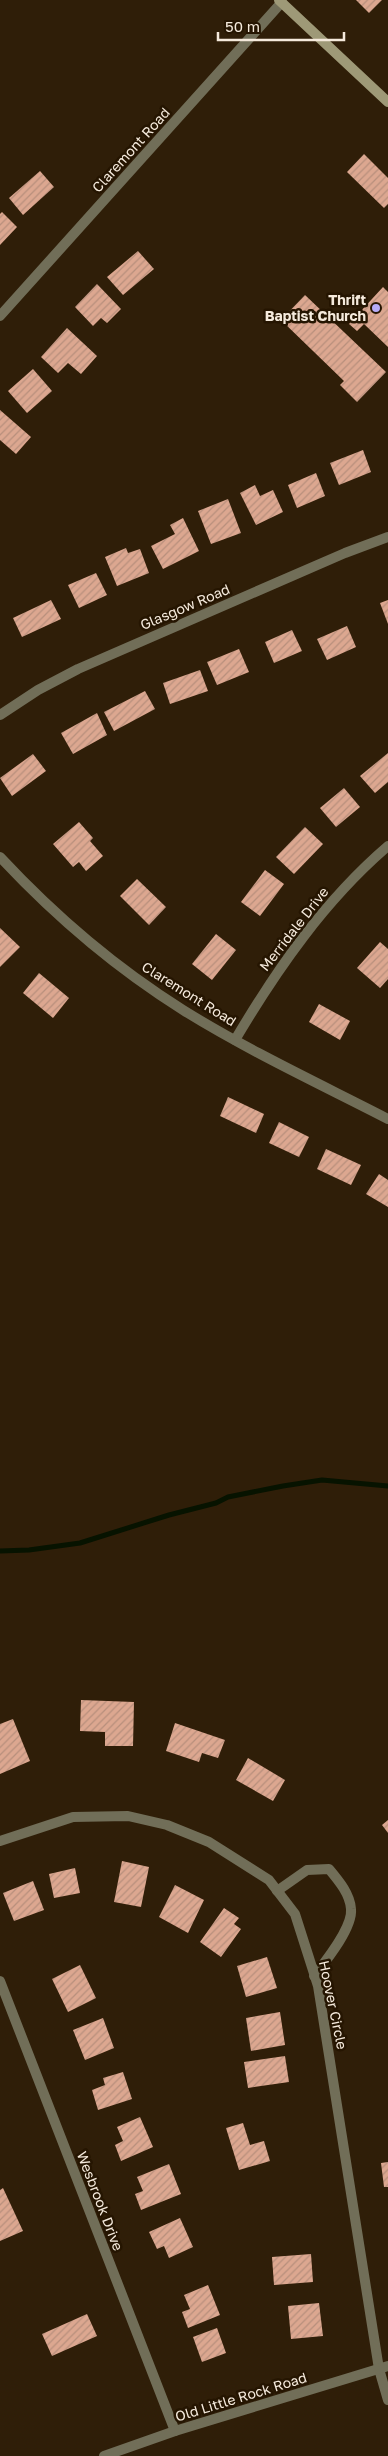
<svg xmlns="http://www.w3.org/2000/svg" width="388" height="2456" viewBox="0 0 388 2456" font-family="'Golos Text',sans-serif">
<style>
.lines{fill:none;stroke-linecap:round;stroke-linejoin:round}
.stream{stroke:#071300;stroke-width:5}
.building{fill:url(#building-hatch)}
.minor{stroke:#716e58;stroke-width:10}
.secondary{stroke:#9e9977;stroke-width:10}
.poi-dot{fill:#b6acf8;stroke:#251501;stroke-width:2}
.labels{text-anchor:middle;stroke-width:5;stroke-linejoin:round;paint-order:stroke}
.street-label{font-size:14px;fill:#f5eadc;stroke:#251501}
.poi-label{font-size:14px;font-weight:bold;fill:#f5eadc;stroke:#251501;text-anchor:end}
</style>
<defs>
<pattern id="building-hatch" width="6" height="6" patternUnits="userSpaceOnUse" patternTransform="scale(1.25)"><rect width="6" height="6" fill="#dca790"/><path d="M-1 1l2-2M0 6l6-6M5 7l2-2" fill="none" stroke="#b88f7c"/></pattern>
</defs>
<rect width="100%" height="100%" fill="#2f1e08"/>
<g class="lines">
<!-- stream -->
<path class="stream" d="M0,1551L29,1550L80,1543L169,1515L216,1503L228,1497L283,1486L322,1480L388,1486"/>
</g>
<!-- building -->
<g class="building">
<path d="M356,0H382L369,13Z"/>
<path d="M364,154L388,178V204L384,208L347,172Z"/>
<path d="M40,171L54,187L23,215L9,198Z"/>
<path d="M2,212L17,227L0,245V214Z"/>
<path d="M138,251L154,269L123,295L107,277Z"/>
<path d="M97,284L121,309L107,323L101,318L93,326L75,307Z"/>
<path d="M383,287L388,292V347L364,324L357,331L349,324Z"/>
<path d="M305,295L386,372L357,402L340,385L344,381L281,320Z"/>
<path d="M67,328L97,356L81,374L68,363L58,373L41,357Z"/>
<path d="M33,369L52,391L27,413L8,391Z"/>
<path d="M0,410L31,437L16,454L0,440Z"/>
<path d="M363,450L371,472L339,485L330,463Z"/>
<path d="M316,473L325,496L297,508L288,485Z"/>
<path d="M255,485L260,496L273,490L283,512L256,525L240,493Z"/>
<path d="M228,499L241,533L211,544L198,511Z"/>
<path d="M183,518L199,551L163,569L151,546L175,534L170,525Z"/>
<path d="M126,548L128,553L140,549L149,573L117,586L105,557Z"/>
<path d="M96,573L107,595L79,608L68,585Z"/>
<path d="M51,600L61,619L22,637L13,618Z"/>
<path d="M388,600V624L380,603Z"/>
<path d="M347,626L356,647L327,660L317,639Z"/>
<path d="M292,630L302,651L274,663L265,642Z"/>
<path d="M239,649L249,672L217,685L207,662Z"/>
<path d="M200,670L208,691L170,704L163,683Z"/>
<path d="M145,691L155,709L114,731L104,712Z"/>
<path d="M97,713L107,735L73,754L61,733Z"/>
<path d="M388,753V782L375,793L360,776Z"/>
<path d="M33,754L46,771L12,796L0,778Z"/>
<path d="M344,788L360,807L336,827L320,808Z"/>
<path d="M79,822L93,838L90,841L103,856L86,871L79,862L73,867L53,844Z"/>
<path d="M305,827L323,844L294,874L276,857Z"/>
<path d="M265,870L284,884L260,916L241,902Z"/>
<path d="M137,879L166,907L149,925L120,896Z"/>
<path d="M0,928L20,947L0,967Z"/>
<path d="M216,934L236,950L212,980L192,964Z"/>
<path d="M380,942L388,949V979L380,988L357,968Z"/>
<path d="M39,973L69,998L53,1018L23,993Z"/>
<path d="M319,1004L350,1021L340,1040L309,1022Z"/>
<path d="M228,1097L264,1114L256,1133L220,1116Z"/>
<path d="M279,1122L309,1137L299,1157L269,1143Z"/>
<path d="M326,1149L361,1165L351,1185L317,1169Z"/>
<path d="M379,1174L388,1180V1207L366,1194Z"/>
<path d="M81,1700L134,1702L133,1746H105V1732L80,1731Z"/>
<path d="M13,1719L30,1761L0,1774V1724Z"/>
<path d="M175,1723L225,1740L218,1758L202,1753L199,1762L166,1751Z"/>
<path d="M248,1758L285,1780L273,1801L236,1780Z"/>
<path d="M388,1820V1833L382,1825Z"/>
<path d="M122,1861L149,1867L141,1907L114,1902Z"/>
<path d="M75,1868L80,1893L54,1898L49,1874Z"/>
<path d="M33,1881L44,1910L14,1921L3,1893Z"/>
<path d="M175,1885L204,1900L188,1933L159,1917Z"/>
<path d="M224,1908L239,1918L234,1924L241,1929L221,1957L200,1942Z"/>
<path d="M267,1957L277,1988L246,1997L237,1966Z"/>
<path d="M80,1965L96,1998L68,2012L52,1979Z"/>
<path d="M280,2012L285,2045L251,2051L246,2018Z"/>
<path d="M103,2018L114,2048L85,2060L73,2030Z"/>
<path d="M285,2056L289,2082L248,2088L244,2062Z"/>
<path d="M123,2072L132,2099L98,2110L92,2090L105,2085L103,2078Z"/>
<path d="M140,2117L153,2147L121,2161L115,2145L123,2141L117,2127Z"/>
<path d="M243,2123L250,2145L264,2141L270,2161L239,2170L226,2128Z"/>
<path d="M388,2162V2187H384L381,2163Z"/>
<path d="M169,2164L181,2194L141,2210L135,2194L143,2191L137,2177Z"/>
<path d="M3,2188L23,2231L0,2241V2190Z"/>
<path d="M180,2218L193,2247L169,2258L164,2246L157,2249L149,2232Z"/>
<path d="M311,2254L313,2282L274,2285L272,2257Z"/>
<path d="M208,2285L220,2315L188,2328L182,2312L190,2309L184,2295Z"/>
<path d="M319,2303L323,2336L291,2339L288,2306Z"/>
<path d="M87,2314L97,2336L52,2356L42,2334Z"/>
<path d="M217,2328L226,2353L202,2362L193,2337Z"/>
</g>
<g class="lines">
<!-- minor -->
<g class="minor">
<path d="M0,316L282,2"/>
<path d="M0,715L38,690L78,669L345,553L388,537"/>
<path d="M0,857C54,915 116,968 183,1010C249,1051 320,1084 388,1119"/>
<path d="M235,1040C277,969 325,900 388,846"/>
<path d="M0,1841L73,1817L128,1816L167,1825L209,1842L269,1880L295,1914L318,1986L379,2369L388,2400"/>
<path d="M277,1891L307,1870L329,1869C339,1881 350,1894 351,1909C353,1928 325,1962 314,1976"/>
<path d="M0,1981L175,2431"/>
<path d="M104,2456L175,2431L388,2366"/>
</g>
<!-- secondary -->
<path class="secondary" d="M279,0L388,102"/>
</g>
<!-- markers -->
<circle class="poi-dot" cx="376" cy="308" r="5"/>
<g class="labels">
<!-- street labels -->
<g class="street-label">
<text transform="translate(131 150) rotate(-48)" y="5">Claremont Road</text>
<text transform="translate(185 607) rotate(-23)" y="5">Glasgow Road</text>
<text transform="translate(294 929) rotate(-52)" y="5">Merridale Drive</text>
<text transform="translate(189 994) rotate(32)" y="5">Claremont Road</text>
<text transform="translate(333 2005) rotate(78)" y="5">Hoover Circle</text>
<text transform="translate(100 2201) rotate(69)" y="5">Wesbrook Drive</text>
<text transform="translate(241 2397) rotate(-17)" y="5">Old Little Rock Road</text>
</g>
<!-- poi labels -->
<g class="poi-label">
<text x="366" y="305">Thrift<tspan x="366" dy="16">Baptist Church</tspan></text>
</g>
</g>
<!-- scale -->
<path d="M218 32v8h126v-8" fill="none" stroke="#f5eadc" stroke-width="2.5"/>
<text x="225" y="32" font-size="15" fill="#f5eadc" stroke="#251501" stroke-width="4" paint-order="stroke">50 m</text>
</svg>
